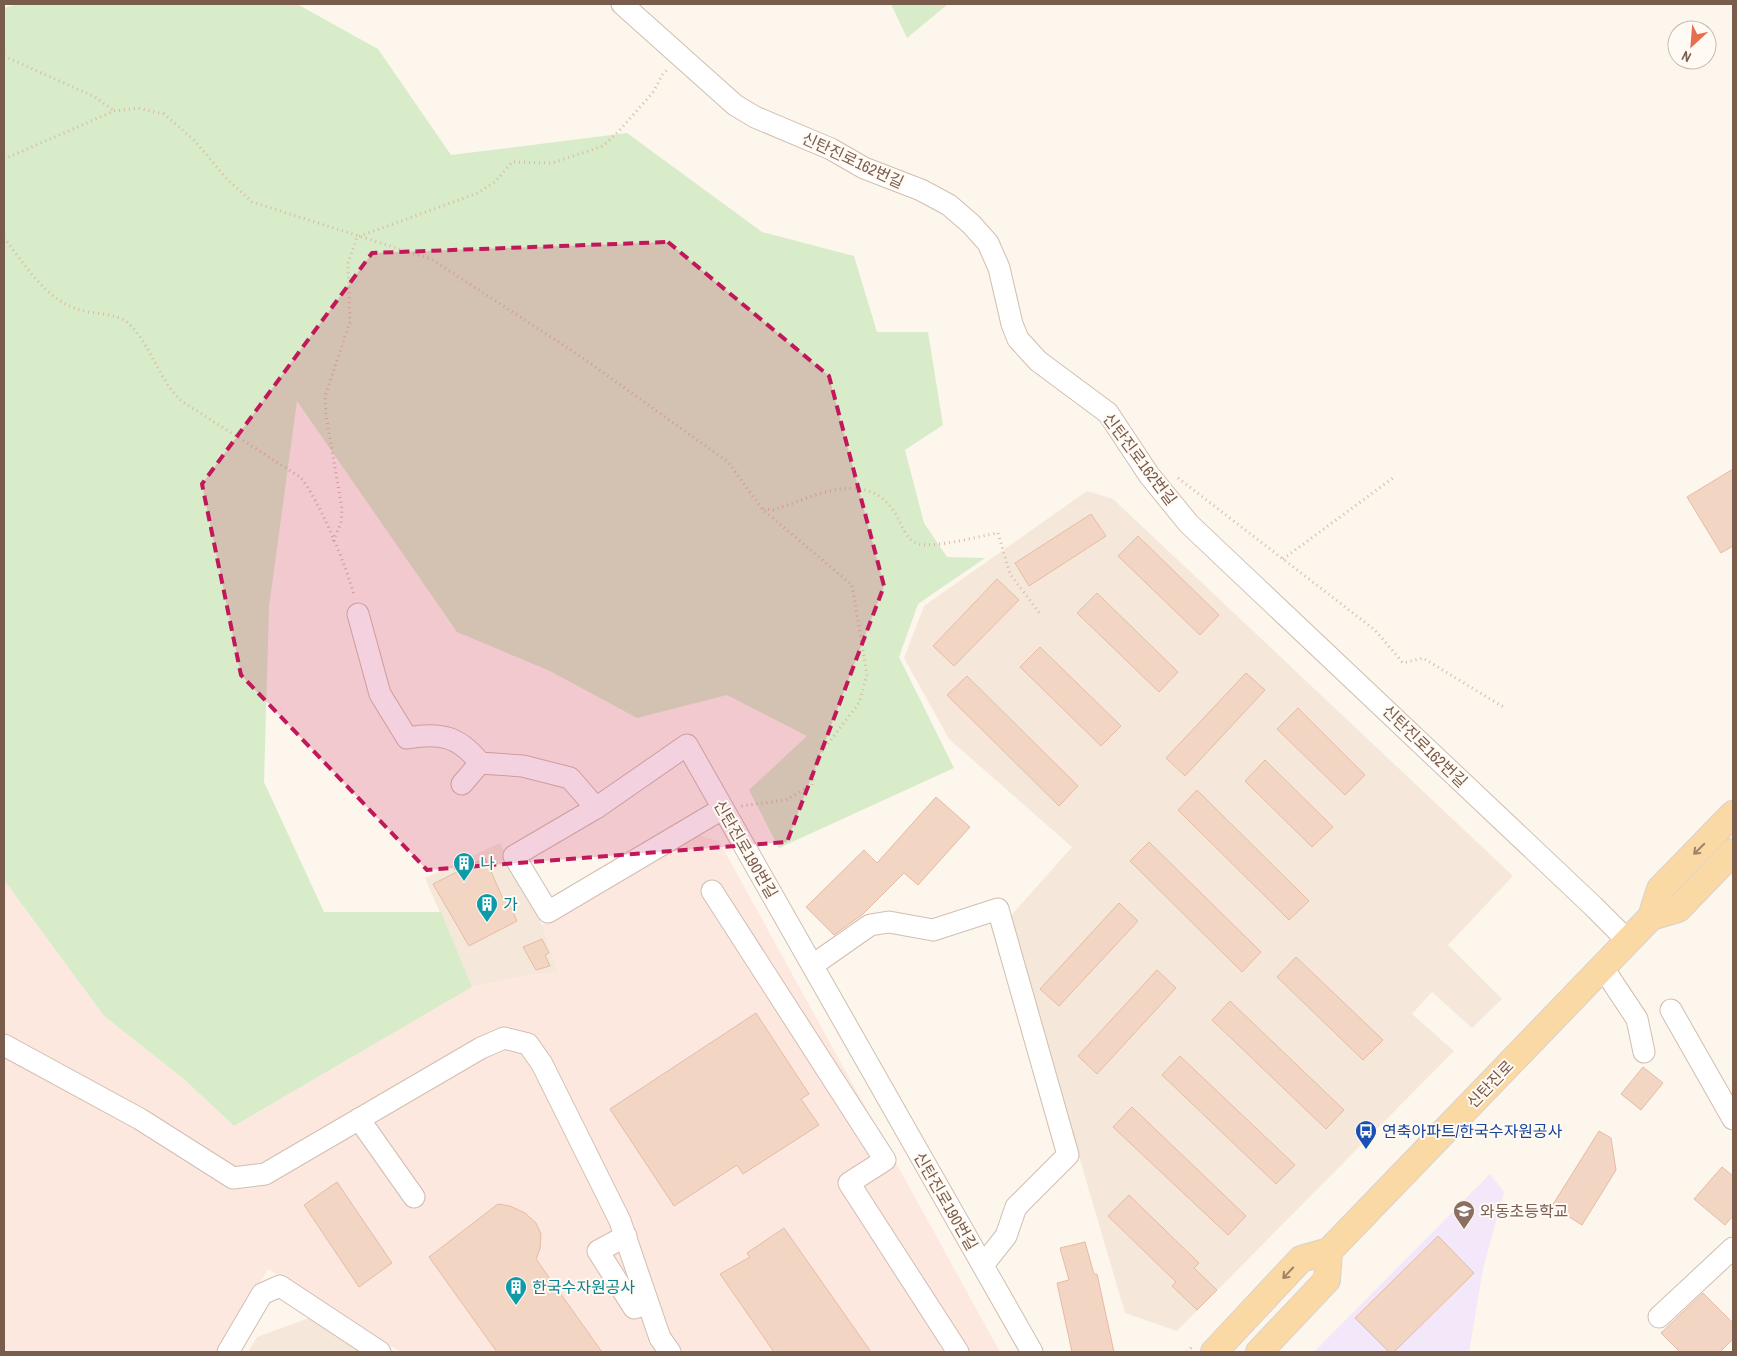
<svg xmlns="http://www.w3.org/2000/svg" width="1737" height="1356" viewBox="0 0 1737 1356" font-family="'Archivo Narrow','Noto Sans KR',sans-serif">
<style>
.residential{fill:#f5e8da}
.commercial{fill:#fde8e0}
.education{fill:#f3e8fa}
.green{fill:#d8ecc9}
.building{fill:#f3d5c3;stroke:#e6bba3}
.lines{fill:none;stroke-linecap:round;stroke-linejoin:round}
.minor-casing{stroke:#d1beb0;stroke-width:23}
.major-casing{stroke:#dad1cd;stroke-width:28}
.path{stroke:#d9b8a5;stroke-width:3;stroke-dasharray:1 4;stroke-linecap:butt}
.minor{stroke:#fff;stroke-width:21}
.major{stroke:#fbd9a5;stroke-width:26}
.oneway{stroke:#a18267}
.marked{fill:#c2185b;fill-opacity:0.2;stroke:#c2185b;stroke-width:4;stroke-dasharray:10 6;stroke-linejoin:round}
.labels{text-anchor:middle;stroke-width:4;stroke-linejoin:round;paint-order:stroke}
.street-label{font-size:16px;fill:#7a5c4d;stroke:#fffaf3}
.culture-label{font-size:16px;fill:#0d838f;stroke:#fffaf3;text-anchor:start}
.transit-label{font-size:16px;fill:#164399;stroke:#fffaf3;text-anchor:start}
.education-label{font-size:16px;fill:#785e54;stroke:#fffaf3;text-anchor:start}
</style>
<rect width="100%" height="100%" fill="#fdf6ec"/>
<!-- residential -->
<g class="residential">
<path d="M1087,491L1113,499L1513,876L1448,945L1502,999L1472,1028L1432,992L1412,1014L1454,1051L1177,1331L1125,1313L1009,918L1072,847L949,739L904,658L924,606Z"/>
<path d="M500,843L542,925L559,973L529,975L472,987L425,878Z"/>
<path d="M312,1317L363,1352H248L257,1337Z"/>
</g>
<!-- commercial -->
<path class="commercial" d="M690,833L719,841L1000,1352H401L268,1269L219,1352H4V880L104,1016L185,1080L234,1126L472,987L529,975L559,973L542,925Z"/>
<!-- education -->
<path class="education" d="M1490,1174L1504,1192L1483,1269L1469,1352H1314Z"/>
<!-- green -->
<g class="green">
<path d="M17,4H297L378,49L451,155L627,133L762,232L854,256L877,332H928L943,425L905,450L924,523L947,557L985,558L918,604L899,657L954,768L779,848L749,790L807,736L727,695L637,718L550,671L457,632L297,401L269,607L264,782L324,912H441L472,987L234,1126L185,1080L104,1016L4,880V8Z"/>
<path d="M891,4H948L907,38Z"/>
</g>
<!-- building -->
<g class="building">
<path d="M1733,469V546L1721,553L1687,497Z"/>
<path d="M1091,514L1106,536L1029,586L1015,563Z"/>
<path d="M1138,536L1219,615L1200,635L1118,556Z"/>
<path d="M997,579L1019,600L954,666L933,646Z"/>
<path d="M1097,593L1178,672L1159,692L1077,613Z"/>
<path d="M1040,647L1121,726L1101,746L1020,667Z"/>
<path d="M1246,673L1265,690L1185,776L1166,758Z"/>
<path d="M967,676L1078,786L1059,806L947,695Z"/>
<path d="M1298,708L1365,775L1345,795L1277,729Z"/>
<path d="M1265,760L1333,827L1312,847L1245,781Z"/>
<path d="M1197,790L1309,901L1289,920L1178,810Z"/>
<path d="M936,797L970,827L918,885L904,873L863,914L834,935L806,907L864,850L877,863Z"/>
<path d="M1149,842L1261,952L1242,972L1130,861Z"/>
<path d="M485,858L504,901L507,899L517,921L469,946L433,884Z"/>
<path d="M1119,903L1138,921L1059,1006L1040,989Z"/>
<path d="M542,939L549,953L545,955L550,966L536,970L523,947Z"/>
<path d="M1296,957L1383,1040L1363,1060L1277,977Z"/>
<path d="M1157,970L1176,988L1097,1074L1078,1056Z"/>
<path d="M1230,1001L1344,1110L1326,1129L1212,1020Z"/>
<path d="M756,1013L809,1094L801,1099L819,1125L743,1174L737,1165L674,1206L610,1109Z"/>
<path d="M1180,1056L1295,1165L1276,1184L1162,1075Z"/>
<path d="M1643,1067L1663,1083L1641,1110L1621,1094Z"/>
<path d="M1132,1107L1246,1216L1228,1235L1113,1127Z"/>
<path d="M1599,1131L1611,1138L1616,1170L1582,1225L1552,1206Z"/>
<path d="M1722,1167L1733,1176V1216L1725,1225L1694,1199Z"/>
<path d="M337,1182L392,1263L359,1287L304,1205Z"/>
<path d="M1129,1195L1199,1263L1194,1268L1217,1290L1197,1310L1172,1286L1176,1282L1108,1216Z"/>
<path d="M498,1204L510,1206L525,1213L536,1223L541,1234L540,1249L536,1259L602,1352H497L429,1257Z"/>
<path d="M784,1228L871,1352H774L720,1274L750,1257L747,1253Z"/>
<path d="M1438,1236L1474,1273L1394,1352H1389L1355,1318Z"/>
<path d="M1085,1242L1094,1274H1097L1114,1352H1072L1057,1283L1069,1280L1060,1248Z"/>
<path d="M1703,1293L1733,1323V1339L1720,1352H1680L1661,1333Z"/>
</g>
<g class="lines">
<!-- minor casing -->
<g class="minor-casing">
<g id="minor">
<path d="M622,4L735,105L755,117L831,149L864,168L921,190L949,205L971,224L988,243L999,268L1012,324L1018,339L1038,361L1108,413L1149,475L1189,524L1593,906L1628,941"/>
<path d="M358,614L380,694L407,738C440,732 459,736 480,763L523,766L570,778L596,808L687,745L1032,1352"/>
<path d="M462,784L480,763"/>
<path d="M596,808L514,856L548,912L722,809"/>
<path d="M712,891L885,1160L849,1183L958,1352"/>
<path d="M813,965L870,925L889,922L933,930L998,909L1068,1155L1016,1207L1006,1236L983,1265"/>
<path d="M1603,968L1637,1019L1644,1052"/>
<path d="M1671,1010L1733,1119"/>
<path d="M4,1045L140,1119L233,1178L265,1174L481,1048L504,1038L528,1044L542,1064L620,1221L660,1338L670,1352"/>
<path d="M359,1119L414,1197"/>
<path d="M626,1236L598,1251L634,1308L648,1304"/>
<path d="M1659,1317L1733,1248"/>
<path d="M228,1352L262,1294L280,1286L380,1352"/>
</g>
</g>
<!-- major casing -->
<g class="major-casing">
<g id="major">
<path d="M1651,917L1678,909L1733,852"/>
<path d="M1214,1352L1301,1259L1329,1251L1651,917L1660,889L1733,814"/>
<path d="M1259,1352L1327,1280L1329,1251"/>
</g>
</g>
<!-- path -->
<g class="path">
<path d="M4,56L95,97L114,111"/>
<path d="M4,159L114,111L138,108L164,114L194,140L227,179L252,202L431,259L577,354L728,462L762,509L852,585L867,675L859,703L817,758L812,785L786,800L741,806"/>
<path d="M4,238C24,263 45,299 77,309C92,315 116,312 128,323C152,345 158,381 183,402L300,477C318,497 348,569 354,596"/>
<path d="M1178,478L1375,630L1403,663L1423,658L1505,708"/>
<path d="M763,509L773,510C817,496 869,465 898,518C903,528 907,541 919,544C935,548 980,536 998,533L1010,574L1041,615"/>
<path d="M333,541L341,523L342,509L326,415L325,396L350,322L348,263L357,237L478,193L496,181L512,162L552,163L603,146L619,131L654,91L662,75L667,70"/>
<path d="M1283,559L1393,478"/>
<path d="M1187,1352L1194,1345"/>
</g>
<!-- minor -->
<use href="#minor" class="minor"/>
<!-- major -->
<use href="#major" class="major"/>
</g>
<!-- one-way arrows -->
<defs><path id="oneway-shaft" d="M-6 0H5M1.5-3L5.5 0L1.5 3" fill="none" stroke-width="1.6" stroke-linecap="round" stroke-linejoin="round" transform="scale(1.25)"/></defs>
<g class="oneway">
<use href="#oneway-shaft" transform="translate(1699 849) rotate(135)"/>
<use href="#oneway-shaft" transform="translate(1288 1273) rotate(133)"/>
</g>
<!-- marked area -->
<path class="marked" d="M668,242L829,376L884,586L787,842L427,870L241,675L202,484L372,253Z"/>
<!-- icons -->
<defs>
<g id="building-pin" transform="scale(1.125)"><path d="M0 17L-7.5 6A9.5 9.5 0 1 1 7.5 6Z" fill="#0f9aa8" stroke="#fffaf3"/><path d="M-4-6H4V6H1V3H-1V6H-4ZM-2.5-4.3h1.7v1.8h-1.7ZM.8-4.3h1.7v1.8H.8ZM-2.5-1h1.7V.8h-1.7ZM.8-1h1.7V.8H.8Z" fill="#fff"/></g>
<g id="bus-pin" transform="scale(1.125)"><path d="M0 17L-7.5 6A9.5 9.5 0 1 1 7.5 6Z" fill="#1a4fb4" stroke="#fffaf3"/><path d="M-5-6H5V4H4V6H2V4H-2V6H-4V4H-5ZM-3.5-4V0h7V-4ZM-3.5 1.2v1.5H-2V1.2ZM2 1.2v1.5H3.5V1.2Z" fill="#fff"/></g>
<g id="school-pin" transform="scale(1.125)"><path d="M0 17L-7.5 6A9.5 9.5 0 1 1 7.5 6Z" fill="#8d6e63" stroke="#fffaf3"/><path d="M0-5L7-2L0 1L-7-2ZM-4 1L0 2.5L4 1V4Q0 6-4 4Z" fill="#fff"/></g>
</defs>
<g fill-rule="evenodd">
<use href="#building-pin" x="464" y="863"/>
<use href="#building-pin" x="487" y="904"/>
<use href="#bus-pin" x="1366" y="1131"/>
<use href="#school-pin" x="1464" y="1211"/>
<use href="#building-pin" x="516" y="1287"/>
</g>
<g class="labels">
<!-- street labels -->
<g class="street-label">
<text transform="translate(853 160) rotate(25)" y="6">신탄진로162번길</text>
<text transform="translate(1140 459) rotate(53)" y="6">신탄진로162번길</text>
<text transform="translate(1425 746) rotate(44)" y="6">신탄진로162번길</text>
<text transform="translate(746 849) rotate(60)" y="6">신탄진로190번길</text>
<text transform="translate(1490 1084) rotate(-46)" y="6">신탄진로</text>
<text transform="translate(946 1201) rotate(60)" y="6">신탄진로190번길</text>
</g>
<!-- culture labels -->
<g class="culture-label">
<text x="480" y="869">나</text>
<text x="503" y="910">가</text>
<text x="532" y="1293">한국수자원공사</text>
</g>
<!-- transit labels -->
<g class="transit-label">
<text x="1382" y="1137">연축아파트/한국수자원공사</text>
</g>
<!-- education labels -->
<g class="education-label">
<text x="1480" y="1217">와동초등학교</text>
</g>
</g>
<!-- border -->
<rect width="1737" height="1356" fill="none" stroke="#7a5c4d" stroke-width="10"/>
<!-- north arrow -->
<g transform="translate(1692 45) rotate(206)"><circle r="24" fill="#fffaf3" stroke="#cabbb1"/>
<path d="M0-4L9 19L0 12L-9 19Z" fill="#e76f51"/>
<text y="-8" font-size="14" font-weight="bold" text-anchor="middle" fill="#7a5c4d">N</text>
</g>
</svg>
